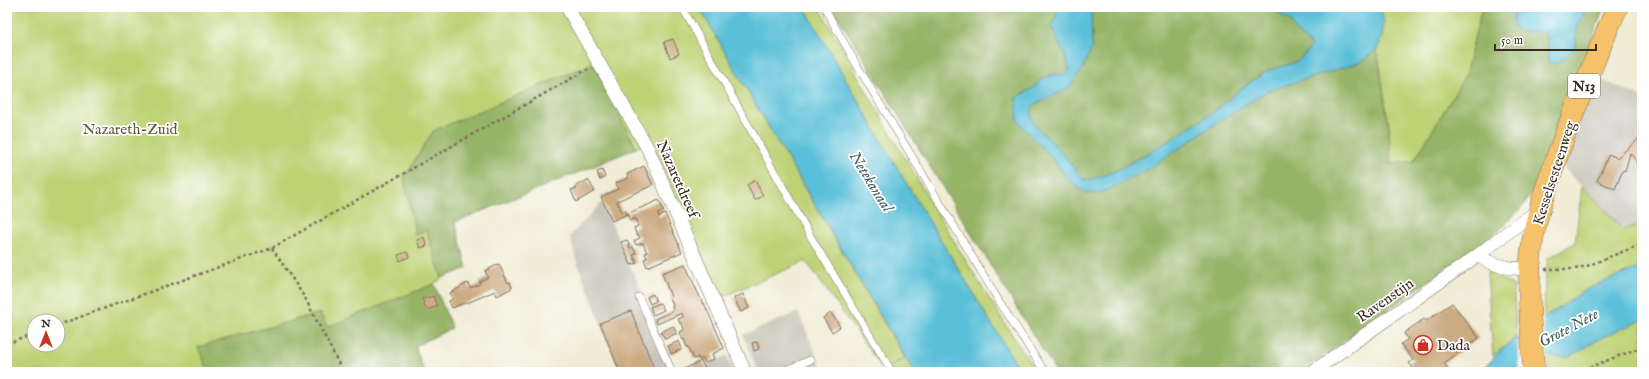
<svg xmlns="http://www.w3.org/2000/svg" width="1649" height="379" viewBox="0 0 1649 379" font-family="'IM FELL English',serif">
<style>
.industrial{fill:#c8c4b8}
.green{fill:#bdd275;stroke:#7c7e4a;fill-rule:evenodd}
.forest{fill:#96b466;stroke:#686f42}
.water{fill:#5abfd8;stroke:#4a747b}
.pier{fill:#f0ecd6}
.building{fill:#ccab83}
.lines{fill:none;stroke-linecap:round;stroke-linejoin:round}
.lane-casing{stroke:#7a6e5e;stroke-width:8}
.street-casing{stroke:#7a6e5e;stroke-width:14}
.primary-casing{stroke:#7a6e5e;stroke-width:22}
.path{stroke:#7a6e5e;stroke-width:2.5;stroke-dasharray:3 3;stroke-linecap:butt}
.lane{stroke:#fff;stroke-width:7}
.street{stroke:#fff;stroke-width:13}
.primary{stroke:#f5c16b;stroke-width:21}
.labels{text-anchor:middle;stroke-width:3.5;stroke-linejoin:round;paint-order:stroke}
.shield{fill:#fff;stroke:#766a62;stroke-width:1}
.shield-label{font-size:14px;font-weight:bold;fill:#3b2a1e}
.park-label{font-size:15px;fill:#625c38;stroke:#fff}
.street-label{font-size:15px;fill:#3b2a1e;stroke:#fff}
.poi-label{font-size:15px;fill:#3b2a1e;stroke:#fff;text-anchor:start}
.water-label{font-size:16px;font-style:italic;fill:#465e5f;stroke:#fff}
</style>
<rect width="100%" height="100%" fill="#fff"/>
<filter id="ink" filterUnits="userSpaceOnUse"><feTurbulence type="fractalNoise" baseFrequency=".025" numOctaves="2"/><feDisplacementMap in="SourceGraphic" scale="8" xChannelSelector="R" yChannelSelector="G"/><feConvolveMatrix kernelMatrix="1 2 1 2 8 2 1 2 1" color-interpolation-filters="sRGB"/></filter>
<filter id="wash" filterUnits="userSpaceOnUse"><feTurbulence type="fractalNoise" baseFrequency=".012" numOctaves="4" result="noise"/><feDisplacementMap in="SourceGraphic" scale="16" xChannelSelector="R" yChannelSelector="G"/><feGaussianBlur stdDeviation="0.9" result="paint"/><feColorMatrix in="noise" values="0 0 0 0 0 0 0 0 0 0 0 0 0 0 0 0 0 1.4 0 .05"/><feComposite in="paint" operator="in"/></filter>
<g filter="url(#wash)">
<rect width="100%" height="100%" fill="#f0ecd6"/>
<!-- industrial -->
<g class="industrial">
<path d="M1596,77L1642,98V223L1624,230L1561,165Z"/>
<path d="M602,202L676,371L702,360L705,365L727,356L734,372H620L576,259L570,236Z"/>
<path d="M798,312L824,372H758L743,335Z"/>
</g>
<!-- green -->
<g class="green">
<path d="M7,7H699L754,102L905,358L891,366L906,359L914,372H885L806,261L720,298L652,142L636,148L593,63L415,235L426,230L442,278L434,284L327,328L320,313L198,347L209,372H7ZM34,321H58V345H34Z"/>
<path d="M804,7H819C888,130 958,253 1036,372H1021L903,178Z"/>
<path d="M1381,7H1482L1465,76L1414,161L1391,164L1389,128L1377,49C1383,34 1384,23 1381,7Z"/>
<path d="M1582,186L1624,230L1642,223V267L1593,286L1544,318L1545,283L1548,258L1575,243Z"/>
<path d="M1487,272L1513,285L1517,336L1493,356Z"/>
<path d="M1642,320V372H1548L1547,356L1569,357L1603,337Z"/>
<path d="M341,366L344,372H323Z"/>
</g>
<!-- forest -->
<g class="forest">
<path d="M832,7H1058C1052,29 1063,49 1070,70L1066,74L1050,75L1040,81L1035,87L1016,98L1022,127L1047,152L1063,173L1093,194L1108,190L1148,169L1227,116L1267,91L1361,62L1377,49L1389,128L1391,164L1414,161L1465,76L1482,7H1517L1513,16L1522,32L1534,31L1546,34L1548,45V61L1575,48L1577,29L1587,7H1604L1534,191L1524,205L1502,228L1301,372H1056Z"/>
<path d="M1091,7H1267L1290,20L1295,31L1311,45C1296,71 1281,62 1260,75C1246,84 1233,96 1219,107C1193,126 1166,144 1137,159C1118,170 1106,177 1084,180L1059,149L1035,126L1031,116L1032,105L1068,89L1093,36L1091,26Z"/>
<path d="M593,63L636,148L587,169L455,222L467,268L442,278L426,230L415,235L404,178L433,131Z"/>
<path d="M434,284L452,328L415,346L424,372H344L341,366L323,372H209L198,347L320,313L327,327Z"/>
</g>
<!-- water -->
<g class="water">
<path d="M699,7H804L903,178L1021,372H914L754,102Z"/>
<path d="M1058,7H1091L1092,47L1083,68L1068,89L1033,105L1031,116L1035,126L1059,149L1084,180C1106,177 1118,170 1137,159C1166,144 1193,126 1220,107C1233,96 1246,84 1261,75C1280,62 1299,70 1311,45L1295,31L1290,20L1267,7H1381L1384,23L1382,37L1377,49L1361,62L1267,91L1227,116L1148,169L1108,190L1093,194L1085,192L1074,185L1047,152L1022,127L1018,120L1016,98L1035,87L1040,81L1050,75L1066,74L1070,70L1065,55L1051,26L1055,20Z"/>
<path d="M1517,7H1587L1577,29L1575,48L1567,56L1556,64L1548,61V45L1546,34L1534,31L1522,32L1513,27V16Z"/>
<path d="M1642,267V320L1603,337L1569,357L1545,356L1519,372H1482C1503,343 1526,331 1555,311C1567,303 1579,293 1593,286C1609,279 1626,273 1642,267Z"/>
</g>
<!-- pier -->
<path class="pier" d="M1543,316L1547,358L1523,372H1520L1517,334Z"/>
<g id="blocks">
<!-- building -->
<g class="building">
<path d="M673,39L679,54L670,58L664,42Z"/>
<path d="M1642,136V168L1630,153L1625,171L1623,170L1615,189L1597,181L1609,154L1617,158Z"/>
<path d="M644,166L653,185L617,201L622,212L625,210L627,214L612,221L601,197L618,189L616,183L629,178L627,174Z"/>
<path d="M602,170L605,177L600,180L597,172Z"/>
<path d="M588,180L595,191L576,202L571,190L577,188L576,186Z"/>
<path d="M755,180L763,196L755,200L747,185Z"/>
<path d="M659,200L664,211L658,213L659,217L665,214L682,252L647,267L644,259L647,258L645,253H647L643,243L636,245L634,241L640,238L639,235L637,236L634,228L638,226L635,218L630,221L627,214Z"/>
<path d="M424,237L427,246L420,248L417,240Z"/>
<path d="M627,240L630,248L633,247L636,254L633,255L637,263L631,265L621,242Z"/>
<path d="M407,252L409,257L400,261L398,255Z"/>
<path d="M499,264L508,283L510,282L512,288L497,296L495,291L467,303V302L452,308L449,301L453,299L450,293L468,283L470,288L480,284L479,282L488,277L485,271Z"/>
<path d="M685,264L703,304L704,303L724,348L712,354L714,359L705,363L703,358L699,360L698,357L694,359L688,346L687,347L684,339L683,340L680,332L684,330L682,323H680L678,319L683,317L682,313L657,324L655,319L673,311L672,307L673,306L670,298L671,297L662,273Z"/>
<path d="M653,294L656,301L650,304L647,297Z"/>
<path d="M743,294L749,308L741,312L734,298Z"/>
<path d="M433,296L437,306L427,310L422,299Z"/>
<path d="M660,303L664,310L653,315L650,307Z"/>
<path d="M1452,303L1479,338L1444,363L1450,372H1416L1409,363L1413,360L1401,344L1408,339L1404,333L1424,319L1426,321Z"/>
<path d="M631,311L655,371L653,372H620L600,323Z"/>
<path d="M831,313L840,327L832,332L823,318Z"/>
<path d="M673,326L677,333L665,339L661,332Z"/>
<path d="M679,341L682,349L671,354L668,346Z"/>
<path d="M757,342L759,349L754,351L752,343Z"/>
<path d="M701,361L707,372H686L684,369Z"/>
</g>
</g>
</g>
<g filter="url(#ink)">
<use href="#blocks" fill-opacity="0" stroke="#7a6e5e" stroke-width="1"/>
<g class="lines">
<!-- lane casing -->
<g class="lane-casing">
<g id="lane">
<path d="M682,7L812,239L892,372"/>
<path d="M824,7L855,62L999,301L1045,372"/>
<path d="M639,297L672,372"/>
<path d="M782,372L810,360"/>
</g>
</g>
<!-- street casing -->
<g class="street-casing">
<g id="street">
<path d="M567,7L648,149L745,372"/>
<path d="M1478,255C1492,267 1512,269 1530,269"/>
<path d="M1312,372L1478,255L1520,223L1538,211"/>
</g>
</g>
<!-- primary casing -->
<g class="primary-casing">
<path id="primary" d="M1534,372C1531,333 1527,293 1531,253C1535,215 1549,179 1562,143C1579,97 1598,52 1617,7"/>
</g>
<!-- path -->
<g class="path">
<path d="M272,248L305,298L343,372"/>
<path d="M1545,269H1575L1587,266L1642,244"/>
<path d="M58,325L272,248L588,69"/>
<path d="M7,344L34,334"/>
<path d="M1572,372L1585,369L1642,347"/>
</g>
<!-- lane -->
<use href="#lane" class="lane"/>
<!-- street -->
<use href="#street" class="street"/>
<!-- primary -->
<use href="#primary" class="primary"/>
</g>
</g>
<!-- icons -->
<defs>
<g id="shop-ring" transform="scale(1)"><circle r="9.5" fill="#fff" stroke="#c8321e" stroke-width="1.5"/><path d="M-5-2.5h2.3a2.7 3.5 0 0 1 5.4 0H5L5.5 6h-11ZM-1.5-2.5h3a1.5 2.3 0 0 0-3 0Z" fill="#c8321e"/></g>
</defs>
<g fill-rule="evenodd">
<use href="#shop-ring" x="1423" y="345"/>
</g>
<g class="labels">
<!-- shield labels -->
<rect class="shield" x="1568" y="74" width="32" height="24" rx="3"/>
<g class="shield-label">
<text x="1584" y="91">N13</text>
</g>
<!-- park labels -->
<g class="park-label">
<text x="130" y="134">Nazareth-Zuid</text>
</g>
<!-- street labels -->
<g class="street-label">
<text transform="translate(1554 173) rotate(-72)" y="5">Kesselsesteenweg</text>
<text transform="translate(678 179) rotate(66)" y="5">Nazaretdreef</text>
<text transform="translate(1385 300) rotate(-35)" y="5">Ravenstijn</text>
</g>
<!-- poi labels -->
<g class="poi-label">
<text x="1437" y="350">Dada</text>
</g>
<!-- water labels -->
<g class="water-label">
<text transform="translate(872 181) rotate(58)" y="6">Netekanaal</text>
<text transform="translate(1568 327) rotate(-28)" y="6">Grote Nete</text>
</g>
</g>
<!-- margin -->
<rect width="1649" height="379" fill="none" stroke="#fff" stroke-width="24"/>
<!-- north arrow -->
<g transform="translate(46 333)"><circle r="19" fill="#ffffff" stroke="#b1aaa5"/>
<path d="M0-3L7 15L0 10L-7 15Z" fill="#c8321e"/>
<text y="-6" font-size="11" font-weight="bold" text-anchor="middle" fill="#3b2a1e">N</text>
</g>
<!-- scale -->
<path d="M1495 44v6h101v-6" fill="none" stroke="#3b2a1e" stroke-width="2"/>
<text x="1501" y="44" font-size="12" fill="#3b2a1e" stroke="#ffffff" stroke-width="3" paint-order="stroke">50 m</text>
</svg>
